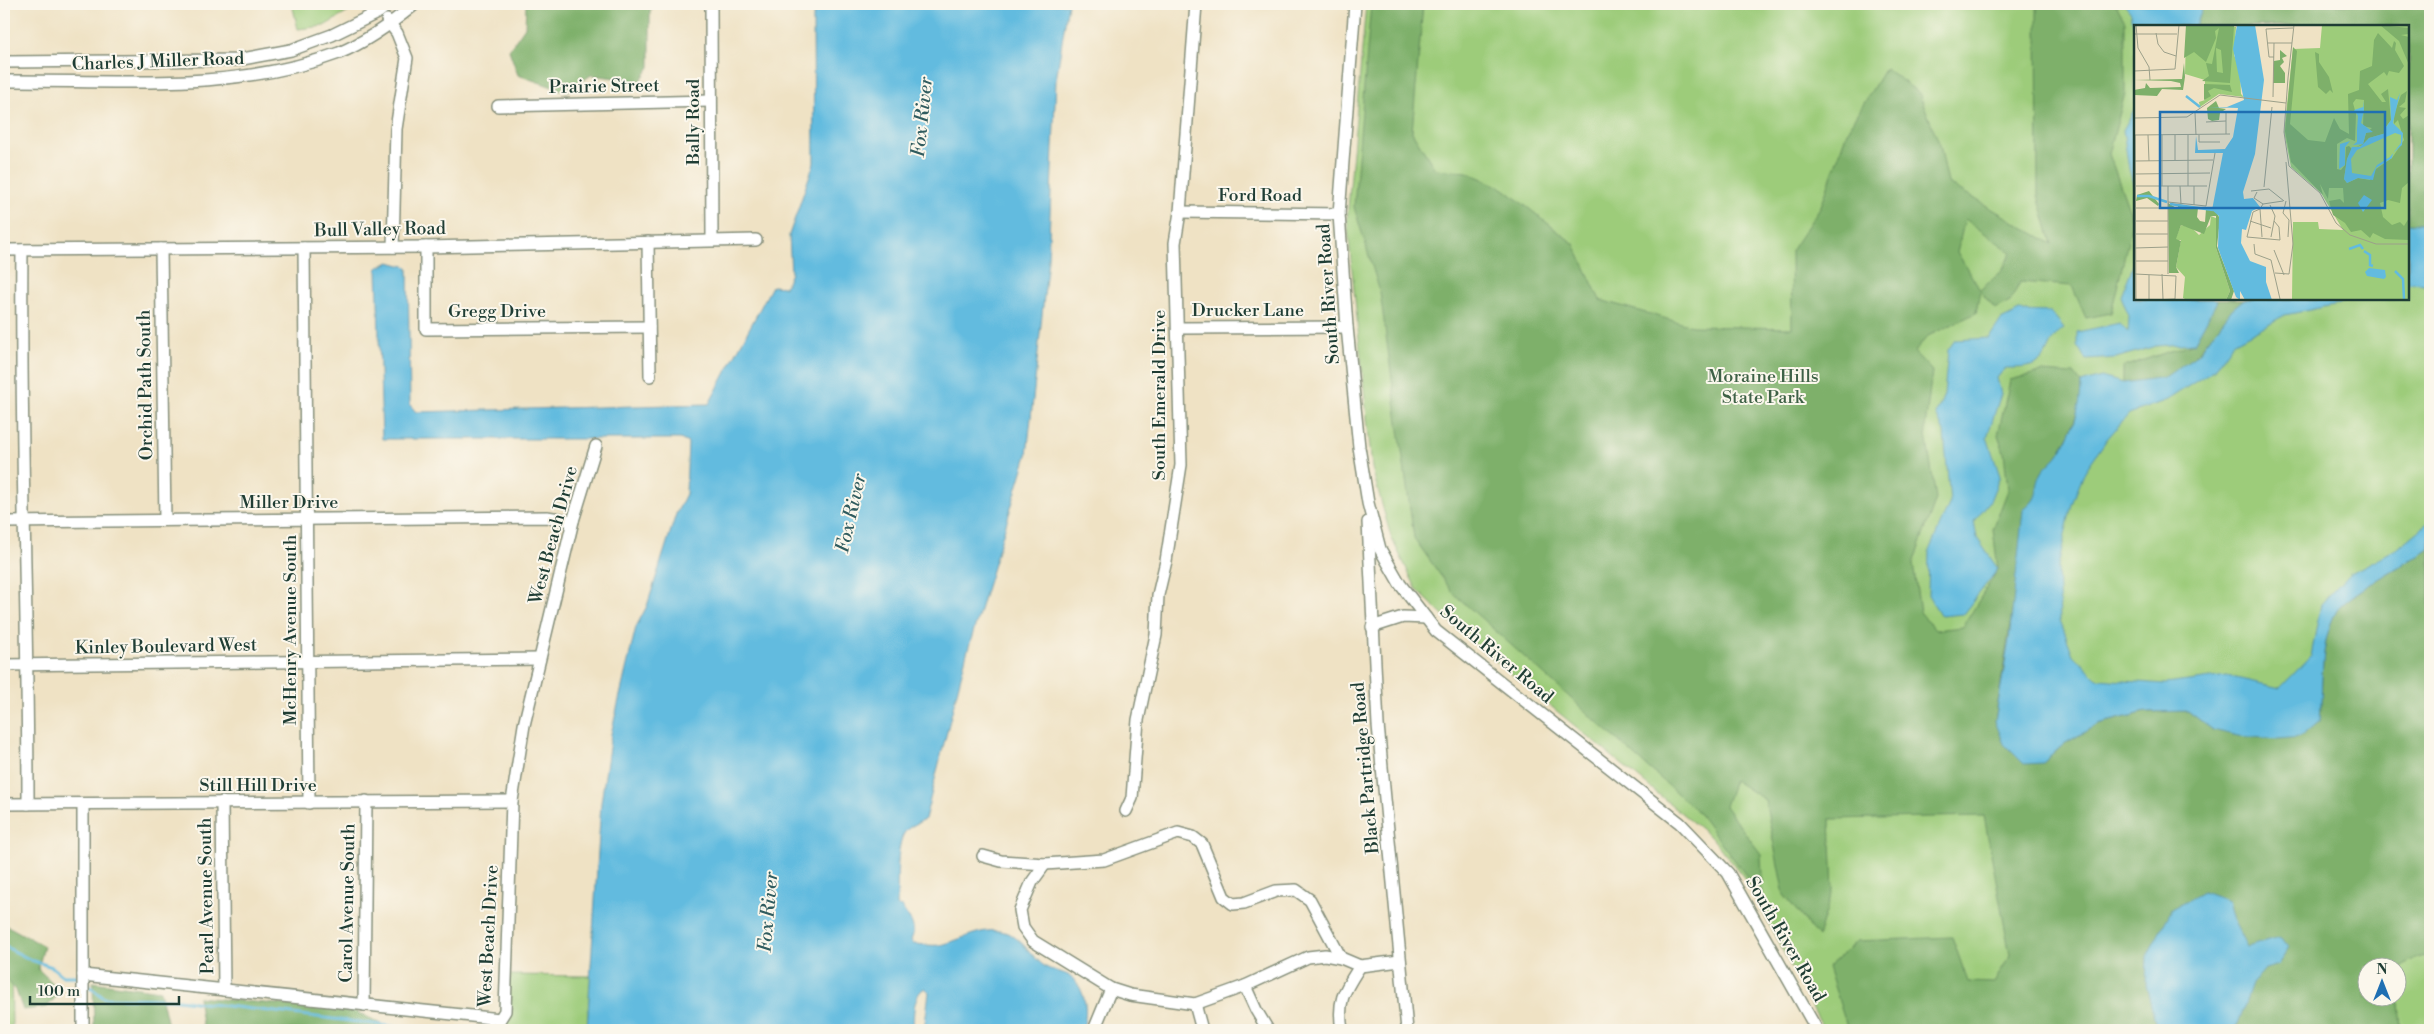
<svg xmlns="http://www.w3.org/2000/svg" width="2434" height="1034" viewBox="0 0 2434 1034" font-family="'Libre Bodoni',serif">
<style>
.green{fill:#9dcc7a;stroke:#5e8457;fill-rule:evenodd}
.forest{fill:#7eb06a;stroke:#4e764f;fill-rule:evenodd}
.water{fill:#62bbdf;stroke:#407c8a}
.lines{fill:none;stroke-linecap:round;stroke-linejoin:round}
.stream{stroke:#62bbdf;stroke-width:3}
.minor-casing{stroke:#87907c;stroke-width:14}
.minor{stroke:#fff;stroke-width:11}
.labels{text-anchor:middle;stroke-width:4;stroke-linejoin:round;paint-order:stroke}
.street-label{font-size:18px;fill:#1f3d34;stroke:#fbf7ec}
.park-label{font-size:18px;fill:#3e6146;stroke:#fbf7ec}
.water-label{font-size:19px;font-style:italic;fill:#305c5f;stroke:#fbf7ec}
.inset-river{fill:none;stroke:#62bbdf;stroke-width:2.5}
.inset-road{fill:none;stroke:#9ca08a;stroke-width:1}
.view{fill:#1f6fb2;fill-opacity:0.15;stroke:#1f6fb2;stroke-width:2.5}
.inset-edge{fill:none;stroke:#1f3d34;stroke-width:2.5}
</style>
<rect width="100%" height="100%" fill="#fbf7ec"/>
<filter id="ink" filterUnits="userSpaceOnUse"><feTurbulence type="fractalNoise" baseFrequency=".02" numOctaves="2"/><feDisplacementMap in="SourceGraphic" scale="10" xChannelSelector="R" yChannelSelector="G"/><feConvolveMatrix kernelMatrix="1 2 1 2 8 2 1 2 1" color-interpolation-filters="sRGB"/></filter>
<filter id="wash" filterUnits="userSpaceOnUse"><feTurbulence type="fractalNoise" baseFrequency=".0096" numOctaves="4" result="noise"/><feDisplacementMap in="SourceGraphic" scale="20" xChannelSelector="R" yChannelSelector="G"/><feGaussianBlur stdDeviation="1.12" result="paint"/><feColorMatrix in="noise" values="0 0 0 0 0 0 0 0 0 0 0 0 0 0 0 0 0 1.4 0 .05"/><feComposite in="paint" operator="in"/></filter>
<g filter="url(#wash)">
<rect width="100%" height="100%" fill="#efe2c4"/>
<!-- green -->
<g class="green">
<path d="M292,4H362L324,26L298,29Z"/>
<path d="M1366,4H2430V1030H1824L1746,880L1713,839L1464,635L1417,590L1391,537L1372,468L1347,220ZM2135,26H2408V299H2135ZM2366,966H2396V996H2366Z"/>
<path d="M4,955H11L12,1030H4Z"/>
<path d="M507,975L591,976L587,1030H504Z"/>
</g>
<!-- forest -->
<g class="forest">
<path d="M526,4H659L650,10V67L640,81L591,75L567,92L518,75L509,50L525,27Z"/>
<path d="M1371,4H1423L1412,132L1435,169L1467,172L1504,189L1574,244L1600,300L1692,326L1792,328L1791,251L1821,206L1847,132L1885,68L1919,93L1940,145L1948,183L2052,244L2038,195L2037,4H2116L2125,22V93L2109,154L2133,221L2111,313L2086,318L2072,286L2020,282L2010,302L1995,309L1980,291L1976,313L1928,336L1914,352L1932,371L1925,428L1936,499L1913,564L1920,612L1935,630L1963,627L1998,569L1993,529L2008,490L2004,452L1998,435L2010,380L2041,372L2074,374L2081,383V402L2070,433L2058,455L2042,472L2015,594L1995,721L2043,763L2064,744L2098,724L2146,712L2188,711L2213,730L2320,721C2323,685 2319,644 2336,612C2344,596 2412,560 2430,548V955L2417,958L2397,970L2396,966H2366V996L2391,997L2399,1002L2401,1030H1848L1828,967L1857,941L1952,937L1968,982L1994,983L2010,955L1984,816L1830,819L1833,890L1818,937L1784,895L1765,800L1734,780L1725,806L1761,854L1763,898L1699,813L1453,593L1414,538L1380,292L1354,207ZM1965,219L2011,252L2002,271L1980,290L1957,252Z"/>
<path d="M2204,4H2430V174L2423,191L2430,199V225L2408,223V26H2196Z"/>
<path d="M2217,299H2244C2216,323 2201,361 2165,377C2154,382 2136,381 2123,383V367L2194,343Z"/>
<path d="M4,924L44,946L38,969L61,991L47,1007L23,1010L17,993L4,975Z"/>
<path d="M93,982L160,991L169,1030H94Z"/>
<path d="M198,997L355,1011L394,1030H203Z"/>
</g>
<!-- water -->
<g class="water">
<path d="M820,4H1068L1056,80L1048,259L1027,455L966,656L925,819C919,823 909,826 905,832C895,845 898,889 897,906L902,907C908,919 918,925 911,940L913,944C922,944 935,947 944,944C960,940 981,928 999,931C1019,933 1029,954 1043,965C1050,971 1060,971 1068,975C1086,986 1089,1013 1082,1030H924L929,992L925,988C912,995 914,1016 913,1030H587L601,803L611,734L636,627L647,606L676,514L686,494L688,443L680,439H382L377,268L389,262L408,267L410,405L416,412L709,404L772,286L785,287L791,273L789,235L814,163L813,17Z"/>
<path d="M2124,4H2204L2196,26H2135V33L2131,13Z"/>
<path d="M2135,108V191L2129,169L2123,130Z"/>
<path d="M2430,174V199L2422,191Z"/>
<path d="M2408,223L2430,225V279L2425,284L2408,283Z"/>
<path d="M2135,236V299H2217L2216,303L2194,343L2156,346L2116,358L2086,360L2077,345V332L2120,323L2128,332L2129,316L2121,296L2134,263Z"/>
<path d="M2244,299H2349L2339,304L2285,315L2233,343L2215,369L2167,400L2129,414L2107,439L2085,471L2072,504L2058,566L2060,620L2073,655L2098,679L2165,684L2227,676L2280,688L2311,656L2321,604L2349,574L2396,549L2430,521V548C2412,560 2344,596 2336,612C2319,644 2323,685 2320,721L2301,737L2278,739L2238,736L2213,730L2188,711L2146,712L2098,724L2064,744L2043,763L2024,764L2004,744L1995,721L2009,640L2023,510C2042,496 2033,492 2041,474C2045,466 2055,460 2059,453C2073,432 2081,408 2081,383L2101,377L2123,383L2165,377L2198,354L2232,309Z"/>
<path d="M2019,311L2051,312L2064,328C2051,338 2052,342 2045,355C2038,369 2018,368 2005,368L1997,378L2001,394L1987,437L2000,476L1990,501L1974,521L1977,538L1998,569L1963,614L1941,616L1928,595L1929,551L1950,502L1944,432L1936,414L1944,395L1948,350L1955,340L1989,338L2001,320Z"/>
<path d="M2203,892L2228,901L2233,920L2247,947L2279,938L2290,946L2279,965L2265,969L2252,984L2236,1030H2157L2146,985L2147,956L2172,909Z"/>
</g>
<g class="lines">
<!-- stream -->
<g class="stream">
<path d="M4,946L31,960L52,967L63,976H76L79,978"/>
<path d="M86,984L104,998L170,999L422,1030"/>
</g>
</g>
</g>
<g filter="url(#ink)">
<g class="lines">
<!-- minor casing -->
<g class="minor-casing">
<g id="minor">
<path d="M711,4L712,240"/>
<path d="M1355,4L1339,214L1347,327L1359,447L1368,503L1380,549L1400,584L1436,631L1680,823L1728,873L1817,1030"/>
<path d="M387,20L397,33L407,58L396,129L393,247"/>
<path d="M4,62L237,60L291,50L332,35L379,12L389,4"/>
<path d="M4,81C115,80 232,93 339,53C366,42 392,23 415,4"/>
<path d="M498,106L710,101"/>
<path d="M1180,212L1339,214"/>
<path d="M648,242L650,376"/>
<path d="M426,247V329L649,327"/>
<path d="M304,248L309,803"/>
<path d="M161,249L165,520"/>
<path d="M4,250L426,247L756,240"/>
<path d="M22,250C20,435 28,619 28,804"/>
<path d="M1179,328L1347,327"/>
<path d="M4,522L547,517L573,521"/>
<path d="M1368,522L1378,725L1407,1030"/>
<path d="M1372,627L1403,617L1426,618"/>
<path d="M4,665L539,659"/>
<path d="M222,802L224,990"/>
<path d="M4,804L512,801"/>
<path d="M83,805V1030"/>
<path d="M1126,811L1132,798L1138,720L1156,635L1158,595L1166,561L1181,465L1175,243L1180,212L1196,4"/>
<path d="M983,856L1001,861L1045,864L1104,860L1178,833L1193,837L1202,844L1224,897L1233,904L1244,903L1276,891L1296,890L1310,900L1341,958"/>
<path d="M1045,864L1032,882L1020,910L1023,927L1033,941L1111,989L1094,1030"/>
<path d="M83,975L500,1019L505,1011L512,801L524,725L573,521L596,446"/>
<path d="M1245,986L1256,1010L1268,1030"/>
<path d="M1111,989L1130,995L1195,1004L1245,986L1308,957L1325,955L1341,958L1360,966L1400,961"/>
<path d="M1195,1004L1202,1030"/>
<path d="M364,1005L366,801"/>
<path d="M1342,1030C1337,1000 1344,991 1360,966"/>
</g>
</g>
<!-- minor -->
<use href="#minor" class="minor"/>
</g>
</g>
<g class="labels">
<!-- street labels -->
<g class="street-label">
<text transform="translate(158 61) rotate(-2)" y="6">Charles J Miller Road</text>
<text transform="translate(604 86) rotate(-1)" y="6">Prairie Street</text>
<text transform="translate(693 122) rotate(-90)" y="6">Bally Road</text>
<text x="1260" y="201">Ford Road</text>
<text transform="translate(380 229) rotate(-1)" y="6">Bull Valley Road</text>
<text transform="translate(1328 294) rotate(-94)" y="6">South River Road</text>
<text x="1248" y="316">Drucker Lane</text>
<text x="497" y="317">Gregg Drive</text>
<text transform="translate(145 385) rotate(-91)" y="6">Orchid Path South</text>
<text transform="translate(1159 395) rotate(-90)" y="6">South Emerald Drive</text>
<text x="289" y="508">Miller Drive</text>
<text transform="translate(553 535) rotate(-75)" y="6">West Beach Drive</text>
<text transform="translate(290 630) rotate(-90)" y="6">McHenry Avenue South</text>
<text transform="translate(166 646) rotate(-1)" y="6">Kinley Boulevard West</text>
<text transform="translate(1497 654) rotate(40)" y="6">South River Road</text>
<text transform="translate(1365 768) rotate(-95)" y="6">Black Partridge Road</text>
<text x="258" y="791">Still Hill Drive</text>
<text transform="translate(206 896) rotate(-91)" y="6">Pearl Avenue South</text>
<text transform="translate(347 903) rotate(-89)" y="6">Carol Avenue South</text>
<text transform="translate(488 936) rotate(-87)" y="6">West Beach Drive</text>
<text transform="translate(1786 939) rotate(60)" y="6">South River Road</text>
</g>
<!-- park labels -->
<g class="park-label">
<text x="1763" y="382">Moraine Hills<tspan x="1763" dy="21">State Park</tspan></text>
</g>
<!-- water labels -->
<g class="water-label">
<text transform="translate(921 117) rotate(-84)" y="7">Fox River</text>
<text transform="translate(850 513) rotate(-77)" y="7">Fox River</text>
<text transform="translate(767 912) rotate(-85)" y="7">Fox River</text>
</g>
</g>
<!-- overview -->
<g transform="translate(2134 25)">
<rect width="275" height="275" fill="#efe2c4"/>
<path d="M88,0L102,2L100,30L106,45L107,69L110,72L85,69L66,82L65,77L71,75V55L51,49L52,12ZM188,0H275V275H158L159,197H184L185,204L209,205L187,168L157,142L150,107L159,24L186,23ZM77,191L84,194L82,223L96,266L92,275H53L49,273L51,252L42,242L47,215H41L47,200L58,203L65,210L76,200Z" fill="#9dcc7a"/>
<path d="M52,0L100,1L96,58L68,56L75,51L72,38L78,39L85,3L81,6L82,13L72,37L60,27L50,33ZM82,23L87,25L89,48L83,47ZM246,0L275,3V9L267,10L275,12V40L265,16ZM244,8L258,23L260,16L262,18L261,25L270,41L265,48L255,46L253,51L250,47L234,59L248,77H252L247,69L254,64L257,95L251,103L252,108L235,113L229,120L222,122L229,119L232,108L238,103L229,101L230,75L222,74L219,78L222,89L221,116L213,113L203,119V144L207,145L211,140L212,122L215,121L218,124L213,134L210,154L213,158L224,153L236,155L242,144L258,133L270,115L264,95L260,99V89L267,70L273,66L271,77L265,82L272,83L266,90L269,94L275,90V157L268,163L266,178L254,175L246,178L249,192L258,200L266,197L270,201L275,193V215L251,214L239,208L236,213L227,205L217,207L211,198L199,190L195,176L206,174L210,178L209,163H195L194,174L186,159L189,170L157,137L151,106L159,22L163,26L156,99L174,115L191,117L200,93L206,104L215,109L214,69L225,65L226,46L238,41L240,15ZM146,25L153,31L148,33L150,37L146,41L151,48V58H139L140,36L146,35ZM181,27L185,29V37L195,52L199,68L196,65L192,69L184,62ZM50,38L51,52L49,65L28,64L23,71L0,70V65L11,63L12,58L16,63L47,62L46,58L37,56L0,55L48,54ZM70,59L96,60L98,67L80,63L74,66L77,71L70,75ZM82,76L85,83L92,84L86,88L85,95L78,96L74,94L73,83ZM15,166L25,179L24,181L13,173L2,176L3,170ZM34,178L44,184V179L64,183L63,192L66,196L71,197L72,184L77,182L83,188L86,194L83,221L100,266L97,275H92L96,266L82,223V191H77L70,209L47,200L42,214L47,216L42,242L45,248H35Z" fill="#7eb06a" fill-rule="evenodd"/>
<path d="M103,0H121L130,55L121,129L109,167L110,174L119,173L126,182L118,186L112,205L108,204L107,218L116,236L132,242V257L138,275H111L106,266V275L102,272L84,223L85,191L78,185L89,128H61L62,111L64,125L91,124L99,112L104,83L74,82H93L110,75L99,24ZM266,68L259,98L269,108L268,120L259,128L258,133L242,143L239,155L224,153L213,158L210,154L213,134L218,122H226L235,113L252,108L250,105L257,95L256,72L263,75ZM261,108L267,110V118L256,132L243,140L237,151L218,148L217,134L223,125ZM229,76L230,85L227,98L239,107L232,108L229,119L219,120L223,117V105L224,91L220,85L229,82ZM216,116L211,122V140L205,144L206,119ZM230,170L238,175L229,187L224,178ZM235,243L251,245L252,252L250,254L233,251L231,247Z" fill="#62bbdf" fill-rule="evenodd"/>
<path class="inset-river" d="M52,71L66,82M3,171H15L33,177M36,179L79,185M215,224L226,220L229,224M230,226L236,230V240L239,241M261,246L269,254L270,274"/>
<path class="inset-road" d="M2,0L4,23L15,42L16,55M22,8L24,19L30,27L42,31M0,9H43M134,18H158M140,32H135L132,4L159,3M0,46L41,44L45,0M154,53L150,107L155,141L186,168L202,198L216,210L242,219H275M154,53L160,0M139,72L140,18M92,86V109M61,88L62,110M0,93L53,92L86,70L152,78M72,97L92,96M1,110L2,275M1,110L96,109M14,110L15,136M28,110V161M41,110V135M54,110V161M65,110V117H86M1,136L79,135M1,149L76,148M2,161H73M34,161V249M46,161L47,179M130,162L138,82M117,166L135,164L150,176M123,167L120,173L129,179L126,184L119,187L113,212L146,215L145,202L140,196M152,176L149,188L155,195L154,212M34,177L72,181L81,128M129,179L149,176M60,180V161M136,180L141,191L137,212M2,183H34M126,184L128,212M2,196H34M116,196L137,203M2,209H34M120,219L121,229L137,235L146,274M1,223L34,222M140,225L150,250M2,236H34M141,248L155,249L159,219L152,137M1,249L42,251L41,274L21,275M28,249L29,274M15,275V250"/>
<path class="view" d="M26,87H251V183H26Z"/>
<rect width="275" height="275" class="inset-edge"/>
</g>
<!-- margin -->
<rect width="2434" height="1034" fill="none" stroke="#fbf7ec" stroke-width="20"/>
<!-- north arrow -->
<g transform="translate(2382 982)"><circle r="24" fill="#fbf7ec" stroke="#a3ada2"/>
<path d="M0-4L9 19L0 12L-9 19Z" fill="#1f6fb2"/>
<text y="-8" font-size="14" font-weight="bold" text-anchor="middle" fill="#1f3d34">N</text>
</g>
<!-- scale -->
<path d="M30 996v8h149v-8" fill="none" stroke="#1f3d34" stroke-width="2.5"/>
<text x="38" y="996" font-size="15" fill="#1f3d34" stroke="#fbf7ec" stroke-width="4" paint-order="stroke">100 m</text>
</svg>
